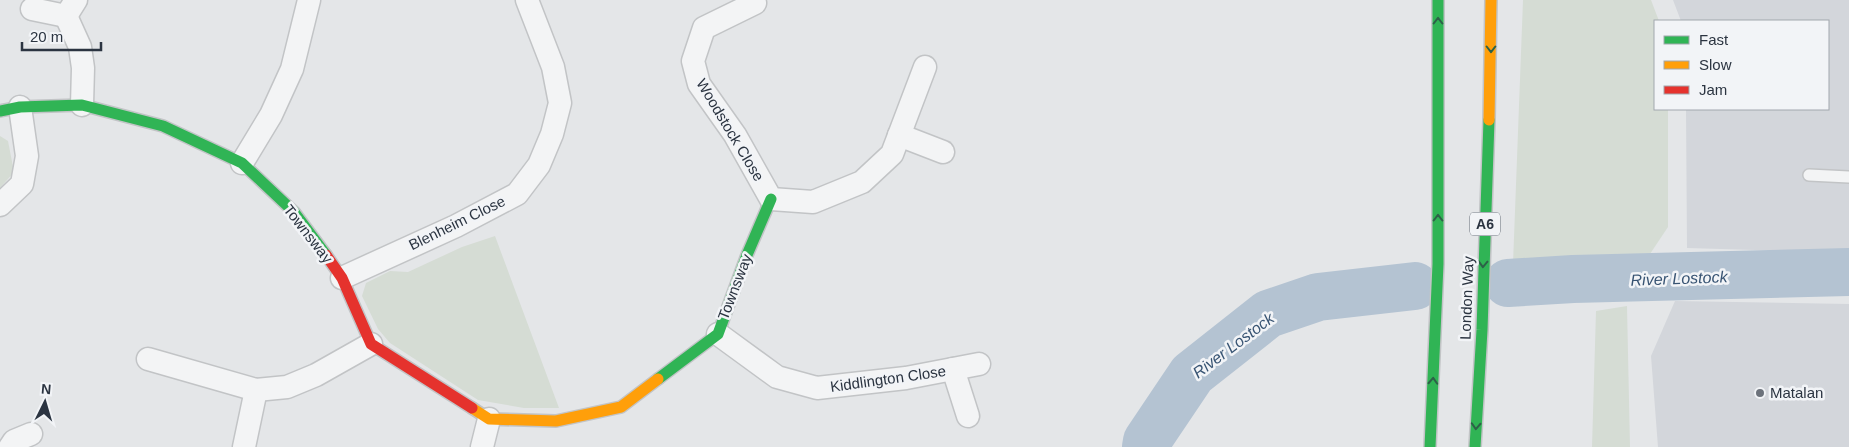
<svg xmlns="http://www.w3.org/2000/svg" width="1849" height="447" viewBox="0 0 1849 447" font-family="Helvetica,sans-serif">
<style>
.built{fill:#d3d6db}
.green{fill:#d5dcd4}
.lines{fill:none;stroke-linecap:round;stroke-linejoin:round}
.river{stroke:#b4c3d2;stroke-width:48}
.lane-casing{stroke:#c2c4c6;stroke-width:14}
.street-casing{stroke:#c2c4c6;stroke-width:25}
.fast-casing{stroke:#c2c4c6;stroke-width:14}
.slow-casing{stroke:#c2c4c6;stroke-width:14}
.jam-casing{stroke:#c2c4c6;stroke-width:14}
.lane{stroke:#f3f4f5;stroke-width:11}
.street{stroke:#f3f4f5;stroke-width:22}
.fast{stroke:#30b455;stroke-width:11}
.slow{stroke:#ff9f0a;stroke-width:11}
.jam{stroke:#e5322d;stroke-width:11}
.oneway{stroke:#2d6148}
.poi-dot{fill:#6c727b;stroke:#f2f4f7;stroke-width:2}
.labels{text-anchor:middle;stroke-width:5;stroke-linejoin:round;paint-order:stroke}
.shield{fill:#f2f4f7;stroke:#676e78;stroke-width:1}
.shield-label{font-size:14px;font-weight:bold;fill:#2b3441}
.street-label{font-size:15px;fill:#2b3441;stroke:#f2f4f7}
.poi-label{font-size:15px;fill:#2b3441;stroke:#f2f4f7;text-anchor:start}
.water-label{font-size:16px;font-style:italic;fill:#385473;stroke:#f2f4f7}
</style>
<rect width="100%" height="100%" fill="#e4e6e8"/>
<!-- built -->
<g class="built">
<path d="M1673,0H1849V253L1687,248L1686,109H1828V21H1681Z"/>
<path d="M1675,301L1849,304V447H1658L1651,356Z"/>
</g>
<!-- green -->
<g class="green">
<path d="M1523,0H1651L1659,21H1655V109H1668V227L1644,263L1513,264Z"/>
<path d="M0,136L8,141L14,172L0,188Z"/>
<path d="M495,236L559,408H524L478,400L390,343L378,329L362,296L366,283L390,271L408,272L462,247Z"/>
<path d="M1627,306L1630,447H1592L1596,311Z"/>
</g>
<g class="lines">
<!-- river -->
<g class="river">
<path d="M1508,283L1573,279L1849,272"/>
<path d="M1146,447L1147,441L1192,374L1268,314L1318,297L1415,286"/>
</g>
<!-- lane casing -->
<g class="lane-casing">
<path id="lane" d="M1809,175L1849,177"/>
</g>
<!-- street casing -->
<g class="street-casing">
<g id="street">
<path d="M755,3L704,28L693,61L699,84L735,135L771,199L813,202L862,182L892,154L925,67"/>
<path d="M32,9L66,16L76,0"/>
<path d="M66,16L80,47L83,68L82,105"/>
<path d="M899,135L943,152"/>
<path d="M242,163L271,115L292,69L309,0"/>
<path d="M0,205L22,184L27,156L20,107"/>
<path d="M342,278L456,226L517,194L539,165L552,134L560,103L553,67L527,0"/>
<path d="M718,334L777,377L817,388L906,378L979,364"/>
<path d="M148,359L256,390L287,387L316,375L371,344"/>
<path d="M953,369L968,416"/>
<path d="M10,447L14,441L31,434"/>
<path d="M244,447L256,390"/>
<path d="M482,447L489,419"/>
</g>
</g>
<!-- fast casing -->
<g class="fast-casing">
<g id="fast">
<path d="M0,111L20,107L82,105L163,126L242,163L294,212L326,255"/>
<path d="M658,379L718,334L747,255L771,199"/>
<path d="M1430,447L1438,264V0"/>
<path d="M1475,447L1482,330L1489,120"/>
</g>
</g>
<!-- slow casing -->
<g class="slow-casing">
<g id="slow">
<path d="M1489,120L1491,0"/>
<path d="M472,408L489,419L556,421L621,407L658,379"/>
</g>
</g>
<!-- jam casing -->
<g class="jam-casing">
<path id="jam" d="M326,255L342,278L371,344L472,408"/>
</g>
<!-- lane -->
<use href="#lane" class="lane"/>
<!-- street -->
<use href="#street" class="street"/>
<!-- fast -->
<use href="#fast" class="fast"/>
<!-- slow -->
<use href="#slow" class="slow"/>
<!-- jam -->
<use href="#jam" class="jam"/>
</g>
<!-- one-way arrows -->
<defs><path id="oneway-chevron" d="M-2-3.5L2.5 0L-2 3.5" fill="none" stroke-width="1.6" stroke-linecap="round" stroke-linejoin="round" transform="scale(1.25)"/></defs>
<g class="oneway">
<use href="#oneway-chevron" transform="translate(1438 21) rotate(-90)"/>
<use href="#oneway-chevron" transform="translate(1491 49) rotate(90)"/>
<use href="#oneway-chevron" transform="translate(1438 218) rotate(-90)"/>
<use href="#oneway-chevron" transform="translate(1483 264) rotate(92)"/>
<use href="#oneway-chevron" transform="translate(1433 381) rotate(-87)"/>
<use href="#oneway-chevron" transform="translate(1476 426) rotate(93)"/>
</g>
<!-- markers -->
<circle class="poi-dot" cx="1760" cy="393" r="5"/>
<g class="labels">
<!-- shield labels -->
<rect class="shield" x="1470" y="212.5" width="30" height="23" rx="4"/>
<g class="shield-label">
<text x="1485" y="229">A6</text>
</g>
<!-- street labels -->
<g class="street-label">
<text transform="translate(730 130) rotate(59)" y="5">Woodstock Close</text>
<text transform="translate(457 223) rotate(-26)" y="5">Blenheim Close</text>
<text transform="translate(308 234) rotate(52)" y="5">Townsway</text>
<text transform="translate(735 287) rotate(-69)" y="5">Townsway</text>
<text transform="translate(1467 298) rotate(-88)" y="5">London Way</text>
<text transform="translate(888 379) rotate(-8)" y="5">Kiddlington Close</text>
</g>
<!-- poi labels -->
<g class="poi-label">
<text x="1770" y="398">Matalan</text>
</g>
<!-- water labels -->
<g class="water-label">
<text transform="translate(1679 278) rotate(-2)" y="6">River Lostock</text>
<text transform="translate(1233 345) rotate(-37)" y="6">River Lostock</text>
</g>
</g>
<!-- legend -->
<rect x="1654" y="20" width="175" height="90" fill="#f2f4f7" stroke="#a2a7ae"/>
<rect x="1664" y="36" width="25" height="8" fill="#30b455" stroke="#a2a7ae"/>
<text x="1699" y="45" font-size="15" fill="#2b3441">Fast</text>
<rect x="1664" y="61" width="25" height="8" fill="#ff9f0a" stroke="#a2a7ae"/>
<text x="1699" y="70" font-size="15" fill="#2b3441">Slow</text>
<rect x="1664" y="86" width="25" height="8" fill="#e5322d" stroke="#a2a7ae"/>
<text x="1699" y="95" font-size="15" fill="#2b3441">Jam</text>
<!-- north arrow -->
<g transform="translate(45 402) rotate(5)" stroke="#f2f4f7" stroke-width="4" paint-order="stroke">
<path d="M0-4L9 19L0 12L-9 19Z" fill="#2b3441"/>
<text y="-8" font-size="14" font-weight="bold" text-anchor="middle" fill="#2b3441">N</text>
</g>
<!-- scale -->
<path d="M22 42v8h79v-8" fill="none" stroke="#2b3441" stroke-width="2.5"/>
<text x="30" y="42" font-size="15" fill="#2b3441" stroke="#f2f4f7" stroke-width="4" paint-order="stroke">20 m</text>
</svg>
